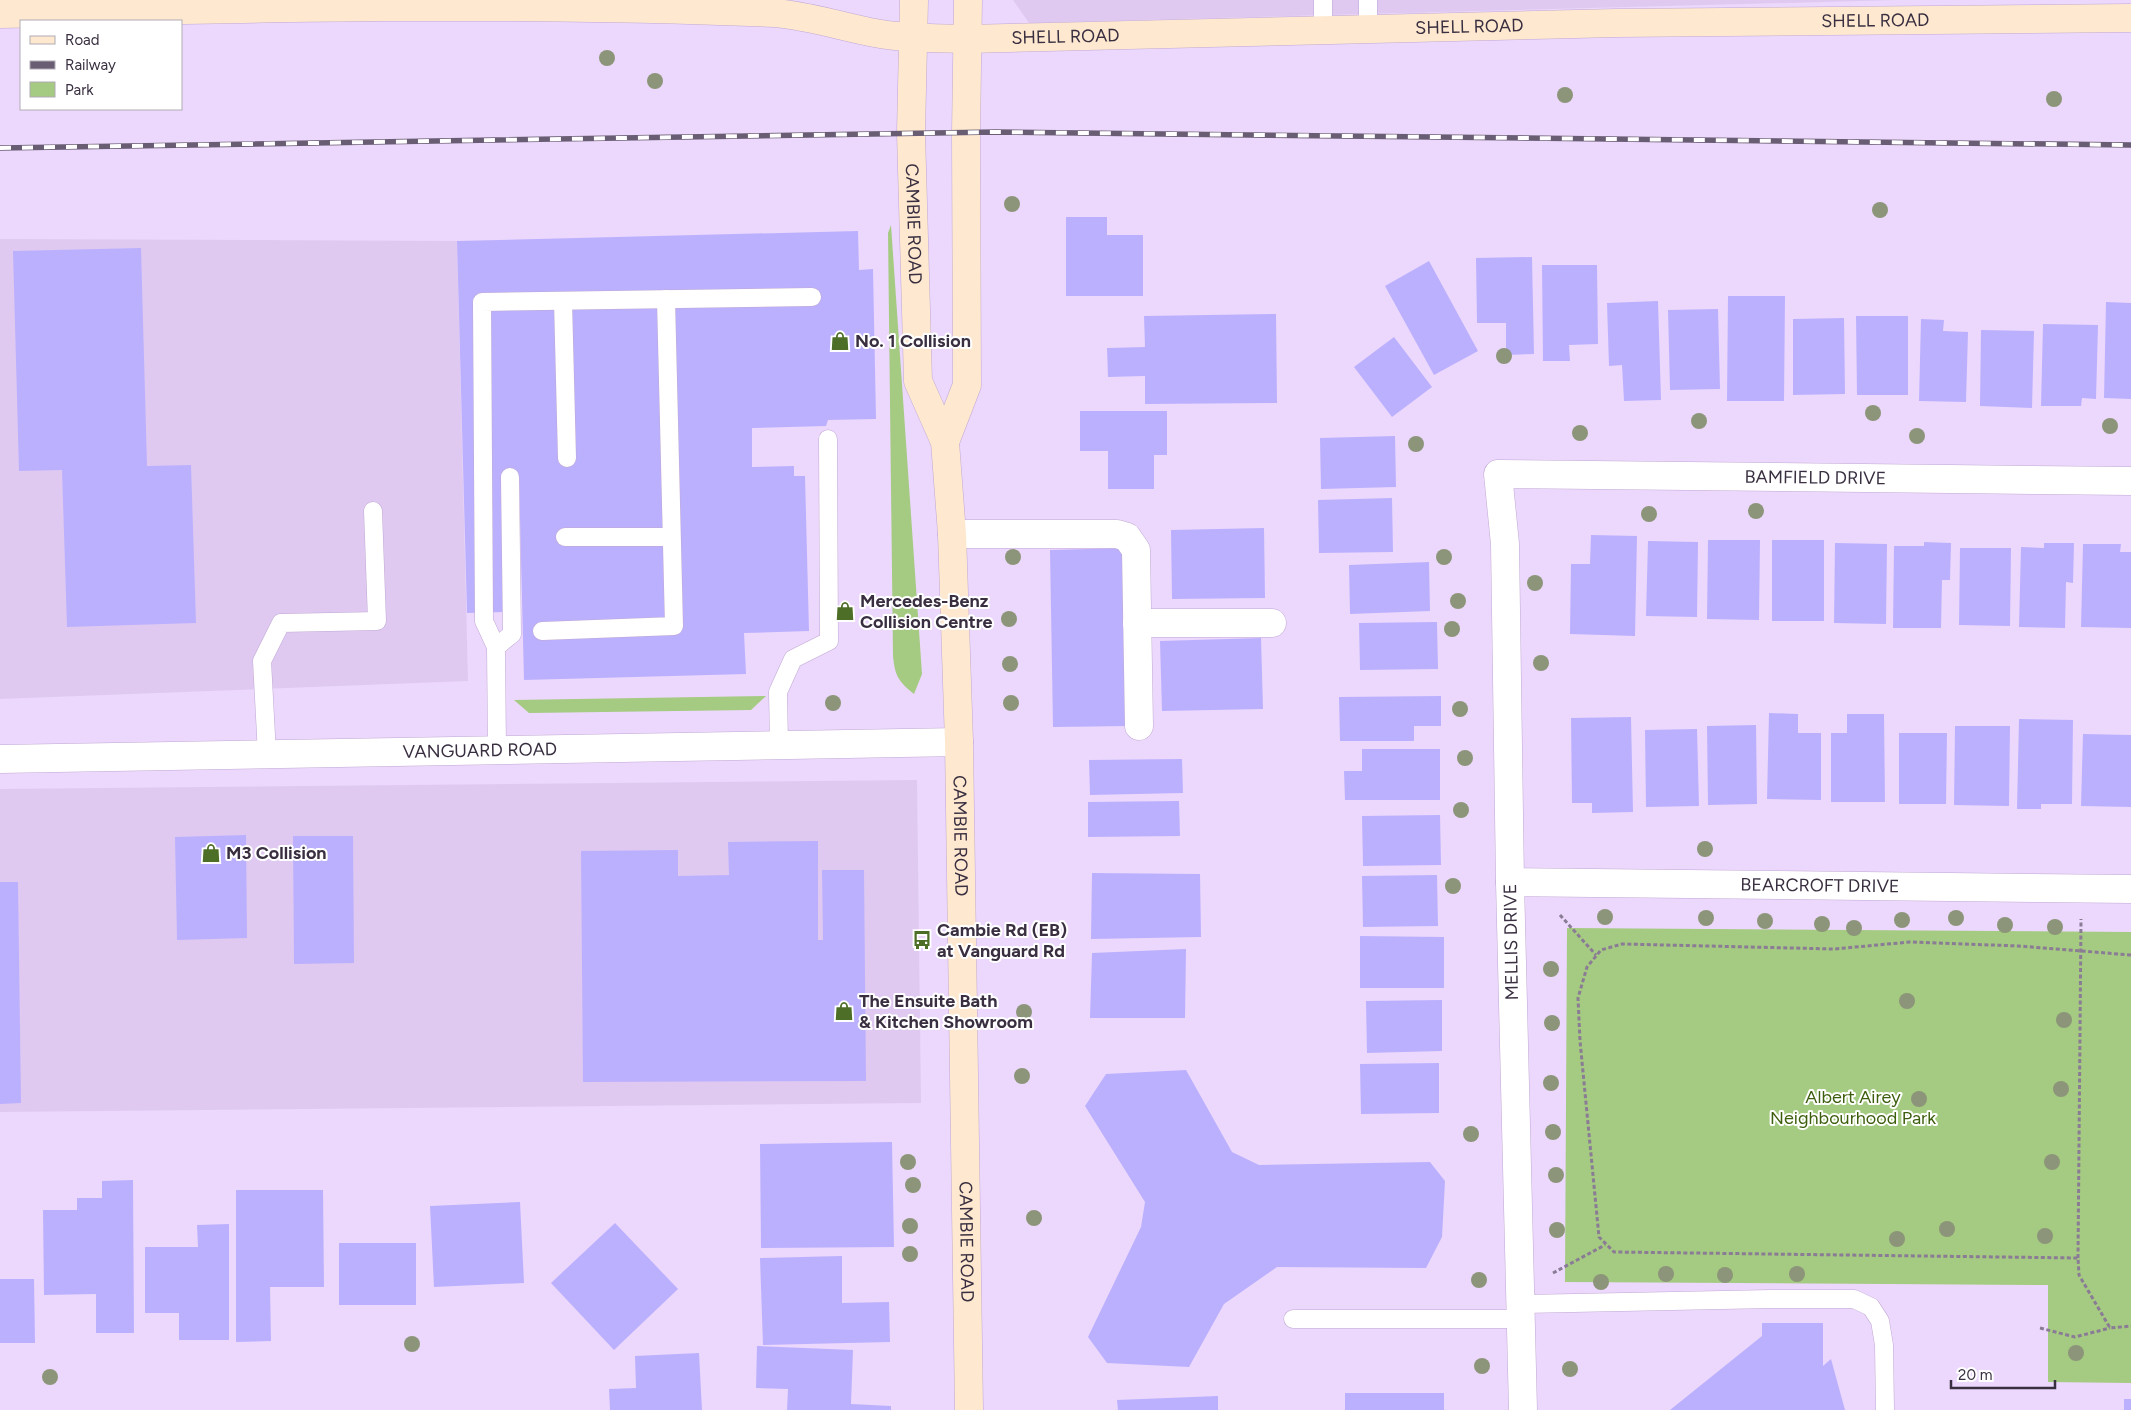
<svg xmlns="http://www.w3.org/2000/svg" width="2131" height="1410" viewBox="0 0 2131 1410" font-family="Figtree,sans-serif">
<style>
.built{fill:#dfc9f1}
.green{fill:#a5ca81}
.building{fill:#bbb0fe}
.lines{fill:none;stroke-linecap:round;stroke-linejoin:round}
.service-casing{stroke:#c1a8d3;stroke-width:19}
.minor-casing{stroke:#c1a8d3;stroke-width:29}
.secondary-casing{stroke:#c1a8d3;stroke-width:29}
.path{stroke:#8a7c95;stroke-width:3;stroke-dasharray:4 2.5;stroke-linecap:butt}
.service{stroke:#fff;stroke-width:18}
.minor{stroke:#fff;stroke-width:28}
.secondary{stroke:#fee9d0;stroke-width:28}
.rail-casing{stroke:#695d73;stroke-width:5.5}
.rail{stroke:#fff;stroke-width:4;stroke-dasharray:11;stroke-linecap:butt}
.tree{fill:#8c9579}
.labels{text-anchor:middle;stroke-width:4;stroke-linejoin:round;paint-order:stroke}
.street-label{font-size:18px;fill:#392f40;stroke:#fff}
.poi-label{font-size:18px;font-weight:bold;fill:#392f40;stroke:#fff;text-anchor:start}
.park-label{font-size:18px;fill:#3d5e0d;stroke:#fff}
</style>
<rect width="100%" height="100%" fill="#ecd8fc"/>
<!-- built -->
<g class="built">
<path d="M1013,0H1896L1029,23Z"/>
<path d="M0,239L457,241L468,681L0,699Z"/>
<path d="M917,780L921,1103L0,1112V789Z"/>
</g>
<!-- green -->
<g class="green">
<path d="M891,225L922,674L914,694C898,681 895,676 893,656L888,233Z"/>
<path d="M766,696L751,710L529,713L514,700Z"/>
<path d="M1567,928L2131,932V1383L2048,1382V1285L1565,1282Z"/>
</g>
<!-- building -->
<g class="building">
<path d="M1066,217H1107V235H1143V296H1066Z"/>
<path d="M858,231L859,270L873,269L876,419L828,420L826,426L752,428V467L794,466V476H805L809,631L744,633L746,674L524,680L519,477H501L504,612L467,613L457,241Z"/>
<path d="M141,248L147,466L191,465L196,623L67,627L62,470L19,471L13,251Z"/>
<path d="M1532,257L1534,354L1506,355V323H1477L1476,258Z"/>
<path d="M1429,261L1478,351L1434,375L1385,286Z"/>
<path d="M1542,265H1597L1598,344L1569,345L1570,361H1543Z"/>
<path d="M1728,296H1785L1784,401H1727Z"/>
<path d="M1658,301L1661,400L1624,401L1622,365L1609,366L1607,303Z"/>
<path d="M2106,302L2131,303V399L2104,398Z"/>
<path d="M1718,309L1720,389L1670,390L1668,310Z"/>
<path d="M1276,314L1277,403L1145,404V376L1108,377L1107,348L1145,347L1144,316Z"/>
<path d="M1856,316H1908V395H1857Z"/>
<path d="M1844,318L1845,394L1793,395V319Z"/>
<path d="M1921,319L1944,320L1943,331L1968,332L1966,402L1919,401Z"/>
<path d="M2043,324L2098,325L2096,399L2082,398L2081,406H2041Z"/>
<path d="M1981,330L2034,331L2032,408L1980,406Z"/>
<path d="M1394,337L1432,387L1392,417L1354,367Z"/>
<path d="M1080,411H1167V455H1154V489H1108V451H1080Z"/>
<path d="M1395,436L1396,487L1321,489L1320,438Z"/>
<path d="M1392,498L1393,552L1319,553L1318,500Z"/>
<path d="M1264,528L1265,598L1172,599L1171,530Z"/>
<path d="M1591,535L1637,536L1635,636L1570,634L1571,564H1590Z"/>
<path d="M1708,540H1760L1759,620L1707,619Z"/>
<rect x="1772" y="540" width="52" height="81"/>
<path d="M1648,541L1698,542L1697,617L1646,616Z"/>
<path d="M1924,542L1951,543L1950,580H1942L1941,628H1893L1894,546H1924Z"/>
<path d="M1835,543L1887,544L1886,624L1834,623Z"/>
<path d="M2044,543H2074L2073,583L2066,582L2065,628L2019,627L2021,547L2044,548Z"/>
<path d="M2083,544H2121L2120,552H2131V628L2081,627Z"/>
<path d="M1126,548L1129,726L1053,727L1050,550Z"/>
<path d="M1960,548H2011L2010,626L1959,625Z"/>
<path d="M1429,562L1430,611L1350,614L1349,565Z"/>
<path d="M1437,622L1438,669L1360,670L1359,623Z"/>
<path d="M1261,638L1263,709L1162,711L1160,641Z"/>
<path d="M1441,696V726H1414V741H1340L1339,697Z"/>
<path d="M1769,713L1798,714V733H1821V800L1767,799Z"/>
<path d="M1847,714H1884L1885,802H1831V733H1847Z"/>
<path d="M1631,717L1633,812L1592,813V803H1572L1571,718Z"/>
<path d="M2019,719L2073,720L2072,804H2041V809H2017Z"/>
<path d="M1756,725L1757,804L1708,805L1707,726Z"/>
<path d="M1955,726H2010L2009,806L1954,805Z"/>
<path d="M1697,729L1699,806L1646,807L1645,730Z"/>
<path d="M1899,733H1947L1946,804H1899Z"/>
<path d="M2083,734L2131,735V807L2081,806Z"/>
<path d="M1362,749H1440V800H1345L1344,771H1362Z"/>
<path d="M1182,759L1183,793L1090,795L1089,760Z"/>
<path d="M1179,801L1180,836L1088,837V802Z"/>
<path d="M1440,815L1441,865L1363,866L1362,816Z"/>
<path d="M246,835L247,938L177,940L175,837Z"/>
<path d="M293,836H353L354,963L294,964Z"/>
<path d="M818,841V940H823L822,870H864L866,1081L583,1082L581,851L678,850V876L729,875L728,842Z"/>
<path d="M1092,873L1200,874L1201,937L1091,939Z"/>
<path d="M1437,875L1438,926L1363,927L1362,876Z"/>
<path d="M0,882H18L21,1103L0,1104Z"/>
<path d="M1360,936L1444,937V988H1360Z"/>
<path d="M1186,949L1185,1018H1090L1092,953Z"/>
<path d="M1442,1000V1051L1367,1053L1366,1001Z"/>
<path d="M1439,1063V1113L1361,1114L1360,1064Z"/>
<path d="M1186,1070L1232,1152L1259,1165L1430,1162L1445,1181L1442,1237L1426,1268L1277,1267L1224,1304L1189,1367L1107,1363L1088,1337L1141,1227L1145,1202L1085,1106L1106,1074Z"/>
<path d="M892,1142L894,1247L761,1248L760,1144Z"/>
<path d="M133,1180L134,1333H96V1294L44,1295L43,1210H77V1198H102V1181Z"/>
<path d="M236,1190H323L324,1287H270L271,1341L236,1342Z"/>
<path d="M520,1202L524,1283L434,1287L430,1206Z"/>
<path d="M615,1223L678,1289L614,1350L551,1283Z"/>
<path d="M229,1224V1340H179V1313H145V1247H198L197,1225Z"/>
<rect x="339" y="1243" width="77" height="62"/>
<path d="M842,1256V1303L889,1302L890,1342L763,1345L760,1258Z"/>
<path d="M0,1279H34L35,1343H0Z"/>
<path d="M1762,1323H1823V1366L1831,1359L1845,1410H1670L1762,1336Z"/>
<path d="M757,1346L853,1350L851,1404L891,1406V1410H787L788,1389L756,1388Z"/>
<path d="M699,1353L702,1410H610L609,1389L636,1388L635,1356Z"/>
<rect x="1345" y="1393" width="99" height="17"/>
<path d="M1218,1396V1410H1118L1117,1400Z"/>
<rect x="2124" y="1399" width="7" height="11"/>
</g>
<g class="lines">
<!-- service casing -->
<g class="service-casing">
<g id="service">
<path d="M1368,0V29"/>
<path d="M1323,32V0"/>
<path d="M563,301L567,458"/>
<path d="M565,537H671"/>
<path d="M542,631L674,626L666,299"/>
<path d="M496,647L484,621L482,302L812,297"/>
<path d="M779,744L778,692L793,659L829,641L828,439"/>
<path d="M497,750L496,647L512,634L510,477"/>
<path d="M267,754L262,661L281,623L377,621L373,511"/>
<path d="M1520,1304L1771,1299H1854L1871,1307L1880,1321L1884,1345L1885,1410"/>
<path d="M1293,1319H1520"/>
</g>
</g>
<!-- minor casing -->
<g class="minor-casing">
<g id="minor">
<path d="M952,534H1117L1127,537L1136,550L1139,726"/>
<path d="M1137,623H1272"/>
<path id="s1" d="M0,759L959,742"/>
<path id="s2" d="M1510,882L2131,889"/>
<path id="s3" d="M1523,1410L1510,882L1505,544L1498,474L2131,481"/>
</g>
</g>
<!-- secondary casing -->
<g class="secondary-casing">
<g id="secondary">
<path id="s4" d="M914,0L911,133L918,381L945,442L952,534L959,742L969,1410"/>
<path id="s5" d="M0,14C258,8 517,2 774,13C805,15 844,27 875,33C905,39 937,38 967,39L1616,23L2131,18"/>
<path d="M945,442L967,385L966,133L968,0"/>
</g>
</g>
<!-- path -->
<g class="path">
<path d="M1560,915L1596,955"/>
<path d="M2131,955L2019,946L1910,942L1834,949L1622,944L1601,950L1587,967L1578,998L1580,1041L1599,1237L1614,1252L2078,1258L2079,1275L2110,1328L2131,1326"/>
<path d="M2078,1258L2081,919"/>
<path d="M1553,1273L1605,1245"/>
<path d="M2040,1328L2075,1337L2110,1328"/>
</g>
<!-- service -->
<use href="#service" class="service"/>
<!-- minor -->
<use href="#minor" class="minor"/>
<!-- secondary -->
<use href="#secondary" class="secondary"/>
<!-- rail casing -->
<g class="rail-casing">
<path id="rail" d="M0,148L996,132L2131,145"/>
</g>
<!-- rail -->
<use href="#rail" class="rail"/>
</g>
<!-- trees -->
<g class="tree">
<circle cx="607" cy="58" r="8"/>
<circle cx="655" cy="81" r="8"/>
<circle cx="1565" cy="95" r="8"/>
<circle cx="2054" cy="99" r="8"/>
<circle cx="1012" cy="204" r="8"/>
<circle cx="1880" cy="210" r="8"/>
<circle cx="1504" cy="356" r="8"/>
<circle cx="1873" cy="413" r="8"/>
<circle cx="1699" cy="421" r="8"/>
<circle cx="2110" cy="426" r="8"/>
<circle cx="1580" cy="433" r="8"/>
<circle cx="1917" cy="436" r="8"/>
<circle cx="1416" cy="444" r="8"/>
<circle cx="1756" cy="511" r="8"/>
<circle cx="1649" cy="514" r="8"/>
<circle cx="1013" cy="557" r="8"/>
<circle cx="1444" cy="557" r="8"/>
<circle cx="1535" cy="583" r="8"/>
<circle cx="1458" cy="601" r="8"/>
<circle cx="1009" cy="619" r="8"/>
<circle cx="1452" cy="629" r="8"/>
<circle cx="1541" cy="663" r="8"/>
<circle cx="1010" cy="664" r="8"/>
<circle cx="833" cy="703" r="8"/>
<circle cx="1011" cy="703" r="8"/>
<circle cx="1460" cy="709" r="8"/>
<circle cx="1465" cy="758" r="8"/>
<circle cx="1461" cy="810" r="8"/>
<circle cx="1705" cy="849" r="8"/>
<circle cx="1453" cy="886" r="8"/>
<circle cx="1605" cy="917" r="8"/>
<circle cx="1706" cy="918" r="8"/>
<circle cx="1956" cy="918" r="8"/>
<circle cx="1902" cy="920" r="8"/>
<circle cx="1765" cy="921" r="8"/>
<circle cx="1822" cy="924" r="8"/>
<circle cx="2005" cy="925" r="8"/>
<circle cx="2055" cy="927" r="8"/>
<circle cx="1854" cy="928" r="8"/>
<circle cx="1551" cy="969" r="8"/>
<circle cx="1907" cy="1001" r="8"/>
<circle cx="1024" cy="1012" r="8"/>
<circle cx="2064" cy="1020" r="8"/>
<circle cx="1552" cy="1023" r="8"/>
<circle cx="1022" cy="1076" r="8"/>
<circle cx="1551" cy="1083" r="8"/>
<circle cx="2061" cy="1089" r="8"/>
<circle cx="1919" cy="1099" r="8"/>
<circle cx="1553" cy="1132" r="8"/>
<circle cx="1471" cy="1134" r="8"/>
<circle cx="908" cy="1162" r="8"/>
<circle cx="2052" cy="1162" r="8"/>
<circle cx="1556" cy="1175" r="8"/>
<circle cx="913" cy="1185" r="8"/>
<circle cx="1034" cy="1218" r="8"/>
<circle cx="910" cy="1226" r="8"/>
<circle cx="1947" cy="1229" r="8"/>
<circle cx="1557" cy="1230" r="8"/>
<circle cx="2045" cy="1236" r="8"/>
<circle cx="1897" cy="1239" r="8"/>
<circle cx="910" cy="1254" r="8"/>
<circle cx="1666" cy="1274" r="8"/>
<circle cx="1797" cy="1274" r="8"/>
<circle cx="1725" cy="1275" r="8"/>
<circle cx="1479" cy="1280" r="8"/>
<circle cx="1601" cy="1282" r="8"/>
<circle cx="412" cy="1344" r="8"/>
<circle cx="2076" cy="1353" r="8"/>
<circle cx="1482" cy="1366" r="8"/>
<circle cx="1570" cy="1369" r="8"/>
<circle cx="50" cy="1377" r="8"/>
</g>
<!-- icons -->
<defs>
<g id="shop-bare" transform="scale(1.5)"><path d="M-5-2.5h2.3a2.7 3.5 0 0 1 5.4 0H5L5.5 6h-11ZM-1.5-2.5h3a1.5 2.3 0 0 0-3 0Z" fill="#4d6e26" stroke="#fff" stroke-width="2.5" paint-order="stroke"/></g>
<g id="bus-bare" transform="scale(1.5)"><path d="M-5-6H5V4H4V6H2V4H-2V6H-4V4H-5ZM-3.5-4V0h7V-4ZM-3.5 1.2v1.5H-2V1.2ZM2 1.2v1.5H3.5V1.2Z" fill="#4d6e26" stroke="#fff" stroke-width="2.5" paint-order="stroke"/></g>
</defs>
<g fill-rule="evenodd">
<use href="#shop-bare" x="840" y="341"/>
<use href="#shop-bare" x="845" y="611"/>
<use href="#shop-bare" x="211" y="853"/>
<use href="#bus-bare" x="922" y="940"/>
<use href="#shop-bare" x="844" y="1011"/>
</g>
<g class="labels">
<!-- street labels -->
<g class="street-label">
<text dy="6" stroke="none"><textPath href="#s5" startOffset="1878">SHELL ROAD</textPath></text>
<text dy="6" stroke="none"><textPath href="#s5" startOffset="1472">SHELL ROAD</textPath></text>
<text dy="6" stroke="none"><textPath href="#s5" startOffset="1068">SHELL ROAD</textPath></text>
<text dy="6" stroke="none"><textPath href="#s4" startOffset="224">CAMBIE ROAD</textPath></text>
<text dy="6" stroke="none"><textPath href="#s3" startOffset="1254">BAMFIELD DRIVE</textPath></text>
<text dy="6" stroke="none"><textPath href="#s1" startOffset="480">VANGUARD ROAD</textPath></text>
<text dy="6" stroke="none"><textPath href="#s4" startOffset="842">CAMBIE ROAD</textPath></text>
<text dy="6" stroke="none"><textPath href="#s2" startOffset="310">BEARCROFT DRIVE</textPath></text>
<text transform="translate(1511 942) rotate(-91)" y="6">MELLIS DRIVE</text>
<text dy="6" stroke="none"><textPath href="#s4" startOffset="1248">CAMBIE ROAD</textPath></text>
</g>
<!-- poi labels -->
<g class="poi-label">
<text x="855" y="347">No. 1 Collision</text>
<text x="860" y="607">Mercedes-Benz<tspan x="860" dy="21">Collision Centre</tspan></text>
<text x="226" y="859">M3 Collision</text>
<text x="937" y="936">Cambie Rd (EB)<tspan x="937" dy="21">at Vanguard Rd</tspan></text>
<text x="859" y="1007">The Ensuite Bath<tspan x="859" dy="21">&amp; Kitchen Showroom</tspan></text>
</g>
<!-- park labels -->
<g class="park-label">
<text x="1853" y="1103">Albert Airey<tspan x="1853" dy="21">Neighbourhood Park</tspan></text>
</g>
</g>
<!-- legend -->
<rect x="20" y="20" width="162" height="90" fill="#ffffff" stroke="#b0acb3"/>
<rect x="30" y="36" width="25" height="8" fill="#fee9d0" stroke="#b0acb3"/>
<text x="65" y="45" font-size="15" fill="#392f40">Road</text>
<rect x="30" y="61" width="25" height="8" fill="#695d73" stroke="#b0acb3"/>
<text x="65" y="70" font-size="15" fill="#392f40">Railway</text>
<rect x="30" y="82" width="25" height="15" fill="#a5ca81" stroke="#b0acb3"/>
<text x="65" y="95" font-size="15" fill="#392f40">Park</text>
<!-- scale -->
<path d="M1951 1380v8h104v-8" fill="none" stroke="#392f40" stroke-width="2.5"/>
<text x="1958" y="1380" font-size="15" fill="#392f40" stroke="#ffffff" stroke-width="4" paint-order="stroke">20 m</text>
</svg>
